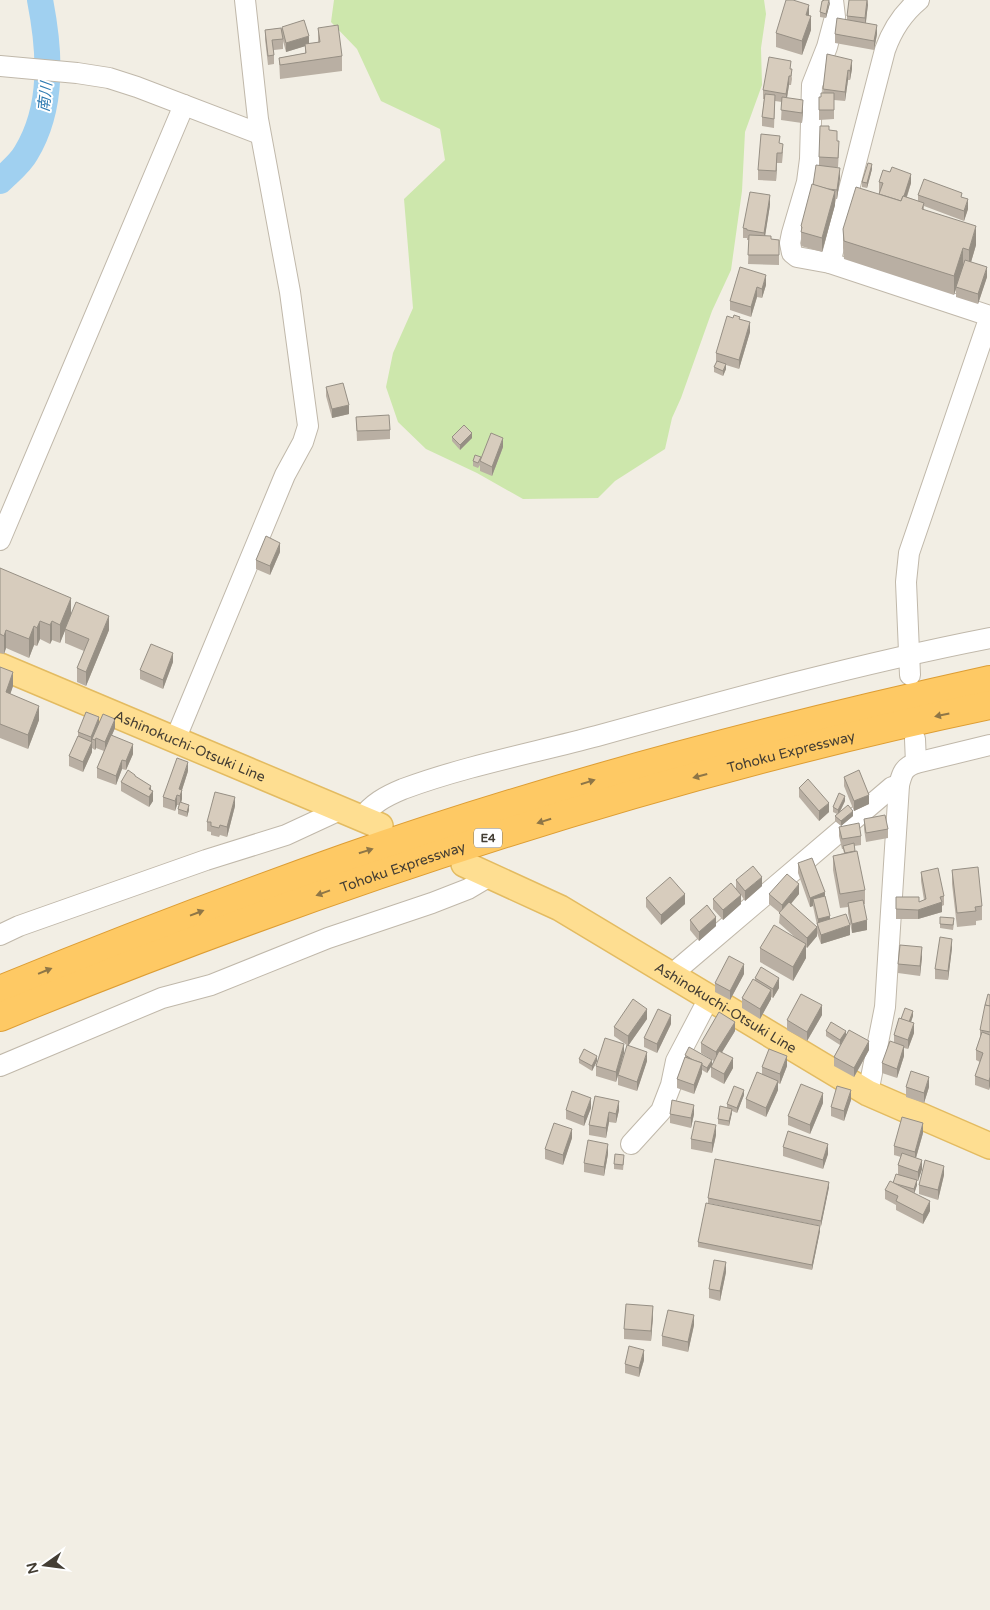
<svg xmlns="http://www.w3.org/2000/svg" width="990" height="1610" viewBox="0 0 990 1610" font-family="'Varela Round','Noto Sans JP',sans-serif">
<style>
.green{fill:#cde7ac}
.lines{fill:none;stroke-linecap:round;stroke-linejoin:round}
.river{stroke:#a0d0f0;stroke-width:26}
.minor-casing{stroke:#c0b8aa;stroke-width:22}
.major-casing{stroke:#e3bb61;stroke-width:28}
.highway-casing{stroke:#dd9d33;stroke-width:30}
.minor{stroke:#fff;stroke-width:20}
.major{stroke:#fede91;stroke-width:25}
.highway{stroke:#fec964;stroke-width:28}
.wall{fill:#b9afa3}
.shaded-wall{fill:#968f84}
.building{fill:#d7ccbd;stroke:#968f84}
.oneway{fill:#8e7647}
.labels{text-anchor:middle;stroke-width:4;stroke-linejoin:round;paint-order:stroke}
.shield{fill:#fff;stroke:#7c7871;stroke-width:1}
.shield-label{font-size:12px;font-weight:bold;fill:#443e34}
.street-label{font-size:14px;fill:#443e34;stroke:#fff}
.water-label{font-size:15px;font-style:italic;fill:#2e7ab0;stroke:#fff}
</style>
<rect width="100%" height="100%" fill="#f2eee4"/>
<!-- green -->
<path class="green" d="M334,0H764L766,14L761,48L762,85L745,132L742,191L731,270L712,311L681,398L672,418L665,449L615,481L598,498L523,499L477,473L426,449L398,422L386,387L393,353L413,308L404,199L445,160L440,129L381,101L357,49L331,22Z"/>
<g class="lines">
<!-- river -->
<path class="river" d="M0,181C9,172 20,164 26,153C54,107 50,51 40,0"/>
<!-- minor casing -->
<g class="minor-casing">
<g id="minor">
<path d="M833,0L835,17L827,47L812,85L810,159L807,182L792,233L790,243L792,253L797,257L830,263L990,316"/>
<path d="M0,66L77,73L109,78L137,87L260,134"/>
<path d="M830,263L885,50C892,30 902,14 919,0"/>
<path d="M0,540L184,105"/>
<path d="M910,675L906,582L909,553L990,316"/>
<path d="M915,739L916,763"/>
<path d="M175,740L285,475L303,442L308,426L290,292L258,119L245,0"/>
<path d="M361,819C371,804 386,796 403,789C465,766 533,753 597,736C727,700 857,664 990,638"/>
<path d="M0,935L19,926L206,860L286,835L340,810"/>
<path d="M671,975L892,787L899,785"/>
<path d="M0,1066L162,998L211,985L328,938L432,903L468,889L490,876"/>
<path d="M868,1093L885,1007L899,785C902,773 904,767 916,763L990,745"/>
<path d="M631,1144L661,1111L671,1085L676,1061L709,998"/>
</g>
</g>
<!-- major casing -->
<g class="major-casing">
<g id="major">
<path id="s1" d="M0,666L380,826"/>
<path id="s2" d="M464,864L560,908L868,1093L990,1146"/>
</g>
</g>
<!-- highway casing -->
<g class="highway-casing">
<g id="highway">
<path d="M0,990C114,943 230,899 346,858C556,784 773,728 990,680"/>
<path id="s3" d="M0,1017C320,886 651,776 990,705"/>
</g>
</g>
<!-- minor -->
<use href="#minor" class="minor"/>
<!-- major -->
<use href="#major" class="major"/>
<!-- highway -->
<use href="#highway" class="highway"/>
</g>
<!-- wall -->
<g class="wall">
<path d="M868,0L866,23L877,34L874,50L835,43V34L847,19V16Z"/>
<path d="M830,3L826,18L820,17V12Z"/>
<path d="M809,16L811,30L802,55L776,47V33Z"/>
<path d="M281,28L309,44L318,42V28L342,56V71L280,79L279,58L305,53V46L286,52L283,41V49L274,50V64L268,65L265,39V30Z"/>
<path d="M827,54L852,69L850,80H848L845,101L834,100V119L819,120V97H821L823,93Z"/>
<path d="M791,69L792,79L791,85H789L787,98L803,110L802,123L781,120L782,102L775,101L774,128L762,126V117L764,99H763V90Z"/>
<path d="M829,130L837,141L839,151L838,167H831L840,178L837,199H835V205L822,252L801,246V226L819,165V157Z"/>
<path d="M780,144L783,153L782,163H777L776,181L758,180V170Z"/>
<path d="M872,169L867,188L862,187V182Z"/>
<path d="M879,182L911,183L907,197L918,201V195L962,198L968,209L964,221L924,206V210L976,245L971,262L987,277L978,304L956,297V287L963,267L954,295L844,259L843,248V229L879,194L880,192H879Z"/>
<path d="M770,205L765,235L771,239L779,240V265L748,264L749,240H747V238H743V228Z"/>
<path d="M740,267L766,285L762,298L757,297L751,317L730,310V301Z"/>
<path d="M733,318L740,319L750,332L739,369L726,365V369L723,376L714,372V367L716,363V353Z"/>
<path d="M326,387L349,414L332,418L326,396Z"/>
<path d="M356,417L390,430V439L357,441Z"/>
<path d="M452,437L472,438L460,450L452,441Z"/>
<path d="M503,447L492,476L480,471V465L478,468L473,466V461Z"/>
<path d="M280,552L270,575L256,569V560Z"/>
<path d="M0,568L71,615L109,630L86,686L77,682V668L84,651L65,643V630L60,643L52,640L50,644L40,639L37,646L34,645L29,658L6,648L4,654L0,653Z"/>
<path d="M173,662L163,689L140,679V670Z"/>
<path d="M0,667L13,686L10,694L39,720L28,749L0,738Z"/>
<path d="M99,723L115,728L112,735L133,754L126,770L122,769L116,785L97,778V768L104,751L96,748L95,750L92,748V743V752L83,772L69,766V756L78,737V732Z"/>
<path d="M188,771L182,790V799L181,803L189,810L187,817L178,814V809L179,805H177L175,811L163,807V797Z"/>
<path d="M135,777L151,790L153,801L149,807L121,791V782Z"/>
<path d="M844,777L869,804L854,811L844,786Z"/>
<path d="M799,788L829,812L819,821L799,797Z"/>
<path d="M845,801L840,812L853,816L841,826L835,821V816L837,814L833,812V807Z"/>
<path d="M235,806L227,837L220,835L219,837L211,835V832L207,831V822Z"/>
<path d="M864,819L888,829V838L866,842L864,829Z"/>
<path d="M839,827L861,836V845L854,846L865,890V904H864L867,930L852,933L848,913V907L840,908L833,870V856L844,853L843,849H842L839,836Z"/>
<path d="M798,863L825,897L830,919L850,935L821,944L817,933V925L813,906L810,907L798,873Z"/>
<path d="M952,870L982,906V920L976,921V925L957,927L952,884Z"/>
<path d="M921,872L944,896V905L942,906V912L918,919H896V897L919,902L924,900L921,881Z"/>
<path d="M736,880L762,886L745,901L741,895V904L723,920L713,909V899L736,889Z"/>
<path d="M769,894H799L791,903L817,936L807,948L806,947V958L793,981L760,962V948L798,940L779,923L780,913L769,904Z"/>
<path d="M646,898L685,904L661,925L646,907Z"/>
<path d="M940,917L954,923L953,930L940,928Z"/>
<path d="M690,920L716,926L699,941L690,930Z"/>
<path d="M952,948L948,980L935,979V969Z"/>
<path d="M922,957L920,976L898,973V964Z"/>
<path d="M744,974L730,1000L715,992V983Z"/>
<path d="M755,978L779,988L773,998L771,997V999L760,1019L742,1008V998L755,980Z"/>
<path d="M990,995V1086L989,1090L975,1085V1076L980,1062L976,1060V1050L980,1038V1030Z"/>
<path d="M822,1015L807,1041L787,1030V1020Z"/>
<path d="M913,1016L911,1022L914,1033L908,1049L904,1048V1056L897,1078L882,1073V1063L894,1042V1035L901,1019Z"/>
<path d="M647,1019L628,1046L647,1061L637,1091L618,1085V1076L616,1082L596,1076V1066L624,1053L619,1070L628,1046L614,1036V1027Z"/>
<path d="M671,1024L657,1053L644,1047V1038Z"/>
<path d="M735,1031L722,1052L733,1068L724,1084L711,1077V1067L707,1073L702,1070V1073L694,1094L677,1088V1079L685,1058V1055L712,1065L714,1061L701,1053V1043Z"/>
<path d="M826,1031L846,1035L869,1050L854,1077L834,1066V1057L840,1045L826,1036Z"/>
<path d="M579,1059L597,1061L592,1071L579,1063Z"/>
<path d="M787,1066L780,1084L778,1083V1090L766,1117L746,1108V1099L762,1074V1067Z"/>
<path d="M906,1087H929L924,1103L906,1097Z"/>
<path d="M744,1095L737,1113L732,1111L729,1126L718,1124V1119L727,1108V1104Z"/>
<path d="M595,1096L619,1110L616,1123L609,1122L606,1138L589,1135V1125Z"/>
<path d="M851,1100L844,1121L831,1116V1107Z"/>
<path d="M823,1103L810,1134L788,1125V1116Z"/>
<path d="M591,1108L584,1126L566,1119V1110Z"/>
<path d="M670,1114H694L691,1128L670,1123Z"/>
<path d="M923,1133L916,1158L922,1169L918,1181H917V1185L914,1194L930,1211L923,1224L896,1210V1205L885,1199V1190L893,1183L898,1174V1165L901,1157L894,1155V1146Z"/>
<path d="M716,1135L712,1153L691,1149V1139Z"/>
<path d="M572,1138L563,1165L545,1159V1149Z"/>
<path d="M783,1147L828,1154L823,1169L783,1156Z"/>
<path d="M608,1154L604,1176L584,1172V1163Z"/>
<path d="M624,1160L623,1170L614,1169V1164Z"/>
<path d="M944,1175L938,1200L919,1194V1185Z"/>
<path d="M829,1187L821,1226L708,1203V1198Z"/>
<path d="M820,1231L812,1270L698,1247V1242Z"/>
<path d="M726,1272L720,1301L709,1298V1289Z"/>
<path d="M653,1316L651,1341L624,1339V1329Z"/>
<path d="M694,1325L688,1352L662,1346V1336Z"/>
<path d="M644,1360L639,1377L625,1373V1364Z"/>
</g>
<!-- shaded-wall -->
<g class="shaded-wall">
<path d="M830,0V3L826,18V14Z"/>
<path d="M867,0L868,5L865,28V18Z"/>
<path d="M809,5V19L806,15Z"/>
<path d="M811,16V30L802,55V41Z"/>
<path d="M877,25V34L874,50V41Z"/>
<path d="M309,36V45L286,52V43Z"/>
<path d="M852,60V69L850,80V71Z"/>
<path d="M848,70V80L845,101V92Z"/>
<path d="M789,76V85L786,103V94Z"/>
<path d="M803,100V110L802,123V113Z"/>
<path d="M777,153V163L776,181V171Z"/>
<path d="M872,164V169L867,188V183Z"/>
<path d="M840,168V178L837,199V190Z"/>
<path d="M911,174V183L901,214V204Z"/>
<path d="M835,191V205L822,252V238Z"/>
<path d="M770,195V205L764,243V233Z"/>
<path d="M968,199V209L964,221V211Z"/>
<path d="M976,226V245L969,269V250Z"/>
<path d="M963,248V267L954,295V276Z"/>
<path d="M987,267V277L978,304V294Z"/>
<path d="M766,275V285L762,298V289Z"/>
<path d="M757,287V297L751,317V307Z"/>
<path d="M750,322V332L739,369V360Z"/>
<path d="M726,364V369L723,376V371Z"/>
<path d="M349,405V414L332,418V409Z"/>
<path d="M472,433V438L460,450V445Z"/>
<path d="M503,438V447L492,476V467Z"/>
<path d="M280,543V552L270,575V566Z"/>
<path d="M71,598V616L60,643V625Z"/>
<path d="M109,616V630L86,686V672Z"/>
<path d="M40,621V639L37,646V628Z"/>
<path d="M52,621V640L50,644V625Z"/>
<path d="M34,626V645L29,658V639Z"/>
<path d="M6,630V648L4,654V636Z"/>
<path d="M173,653V662L163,689V680Z"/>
<path d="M13,672V686L6,707V692Z"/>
<path d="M39,706V720L28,749V735Z"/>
<path d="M99,717V727L92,739V752L83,772V762L91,745V737Z"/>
<path d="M115,719V728L105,751V742Z"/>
<path d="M96,738V748L95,750V740Z"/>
<path d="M133,744V754L126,770V761Z"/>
<path d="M122,760V769L116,785V776Z"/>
<path d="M188,762V771L180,796L179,789Z"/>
<path d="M151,786V794L153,791V801L149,807V789Z"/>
<path d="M182,790V799L180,806V796Z"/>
<path d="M177,795V805L175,811V801Z"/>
<path d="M869,795V804L854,811V801Z"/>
<path d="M845,796V801L838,815V810Z"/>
<path d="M235,797V806L227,837V827Z"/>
<path d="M829,803V812L819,821V811Z"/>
<path d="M189,805V810L187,817V812Z"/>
<path d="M853,811V816L841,826V821Z"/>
<path d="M762,877V886L745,901V891Z"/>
<path d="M799,884V894L782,915V905Z"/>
<path d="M825,892V902L813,899V906L810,907V898Z"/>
<path d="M685,894V904L661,925V915Z"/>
<path d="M741,895V904L723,920V910Z"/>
<path d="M942,902V912L918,919V910Z"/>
<path d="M830,916V926H818V919Z"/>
<path d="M716,917V926L699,941V932Z"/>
<path d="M867,920V930L852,933V924Z"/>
<path d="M850,925V935L821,944V935Z"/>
<path d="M817,927V936L807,948V938Z"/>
<path d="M952,939V948L948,980V971Z"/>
<path d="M806,944V958L793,981V967Z"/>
<path d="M922,947V957L920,976V966Z"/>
<path d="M744,964V974L730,1000V991Z"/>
<path d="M779,978V988L773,998V989Z"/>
<path d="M771,990V999L760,1019V1009Z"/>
<path d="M822,1005V1015L807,1041V1032Z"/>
<path d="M647,1009V1019L628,1046V1036Z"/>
<path d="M913,1011V1016L909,1027V1022Z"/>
<path d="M671,1015V1024L657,1053V1044Z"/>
<path d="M735,1022V1031L716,1062V1052Z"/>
<path d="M914,1023V1033L908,1049V1040Z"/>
<path d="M846,1031V1036L840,1045V1040Z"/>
<path d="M869,1041V1050L854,1077V1068Z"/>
<path d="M624,1044V1053L616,1082V1072Z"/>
<path d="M904,1046V1056L897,1078V1069Z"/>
<path d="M647,1052V1061L637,1091V1082Z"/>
<path d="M597,1056V1061L592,1071V1066Z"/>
<path d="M787,1056V1066L780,1084V1074Z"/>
<path d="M733,1058V1068L724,1084V1074Z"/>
<path d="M712,1060V1065L707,1073V1068Z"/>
<path d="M702,1063V1073L694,1094V1085Z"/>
<path d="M929,1077V1087L924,1103V1093Z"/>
<path d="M990,1077V1086L989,1090V1081Z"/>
<path d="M778,1081V1090L766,1117V1108Z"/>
<path d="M744,1090V1095L737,1113V1108Z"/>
<path d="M851,1090V1100L844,1121V1111Z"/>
<path d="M823,1093V1103L810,1134V1125Z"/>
<path d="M591,1098V1108L584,1126V1117Z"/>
<path d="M619,1101V1110L616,1123V1114Z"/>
<path d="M694,1105V1114L691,1128V1118Z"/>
<path d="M732,1109V1113L729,1126V1121Z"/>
<path d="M609,1112V1122L606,1138V1128Z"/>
<path d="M923,1123V1133L915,1161V1152Z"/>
<path d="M716,1125V1135L712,1153V1143Z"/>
<path d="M572,1129V1138L563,1165V1155Z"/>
<path d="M608,1144V1154L604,1176V1167Z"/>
<path d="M828,1144V1154L823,1169V1160Z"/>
<path d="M922,1160V1169L918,1181V1172Z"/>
<path d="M944,1166V1175L938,1200V1190Z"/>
<path d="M917,1180V1185L914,1194V1189Z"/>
<path d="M829,1182V1187L821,1226V1221Z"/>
<path d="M930,1201V1211L923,1224V1215Z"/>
<path d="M820,1226V1231L812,1270V1265Z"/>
<path d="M726,1262V1272L720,1301V1291Z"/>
<path d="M653,1306V1316L651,1341V1331Z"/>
<path d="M694,1315V1325L688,1352V1342Z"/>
<path d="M644,1350V1360L639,1377V1368Z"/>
</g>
<!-- building -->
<g class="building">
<path d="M786,0H793L809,5L806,15L811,16L802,41L776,33Z"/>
<path d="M824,0H829L826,14L820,12L822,1H823Z"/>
<path d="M849,0H867L865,18L847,16Z"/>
<path d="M837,18L877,25L874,41L835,34Z"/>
<path d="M304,20L309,36L286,43L282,27Z"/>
<path d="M338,25L342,56L280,65L279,58L306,53L305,44L320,42L318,28Z"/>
<path d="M281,28L283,39L272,40L274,55L268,56L265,30Z"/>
<path d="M827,54L852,60L850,71L848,70L845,92L823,89Z"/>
<path d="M769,57L791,61L790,69H792L791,76H789L786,94L763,90Z"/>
<path d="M821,93H834V110H819V97H821Z"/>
<path d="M765,94L775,95L774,119L762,117Z"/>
<path d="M782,97L803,100L802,113L781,110Z"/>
<path d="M820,126H829V130L837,131V141H839L838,158L819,157Z"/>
<path d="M761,134L780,136L779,143L783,144L782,153H777L776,171L758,170Z"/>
<path d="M868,163L872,164L867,183L862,182Z"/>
<path d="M816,165L840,168L837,190L828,189L813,185Z"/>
<path d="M892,167L911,174L904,196H903L901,201L879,194L883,183L879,182L883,170L890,172Z"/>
<path d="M924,179L962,193L961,197L968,199L964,211L918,195Z"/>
<path d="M812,184L835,191L822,238L801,232L802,227L801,226Z"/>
<path d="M856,187L901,201L903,196L924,203L922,209L976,226L969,250L963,248L954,276L844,241L843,229Z"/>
<path d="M750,192L770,195L764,233L747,230V229L743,228Z"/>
<path d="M749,235L771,236V239L779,240V255H748Z"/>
<path d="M965,260L987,267L978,294L956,287Z"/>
<path d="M740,267L766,275L762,289L757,287L751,307L730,301Z"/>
<path d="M734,315L740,317L739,319L750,322L739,360L716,353L727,316L733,318Z"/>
<path d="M717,361L726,364L723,371L714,367Z"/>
<path d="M343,383L349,405L332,409L326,387Z"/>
<path d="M389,415L390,430L357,431L356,417Z"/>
<path d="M464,425L472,433L460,445L452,437Z"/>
<path d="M491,433L503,438L492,467L480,461Z"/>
<path d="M475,455L481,457L478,463L473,461Z"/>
<path d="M266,536L280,543L270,566L256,560Z"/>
<path d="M0,568L71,598L60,625L52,621L50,625L40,621L37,628L34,626L29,639L6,630L4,636L0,634Z"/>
<path d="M76,602L109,616L86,672L77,668L89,639L65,629Z"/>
<path d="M151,644L173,653L163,680L140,670Z"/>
<path d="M0,667L13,672L6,692L39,706L28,735L0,724Z"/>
<path d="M86,712L99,717L91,737L78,732Z"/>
<path d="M103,714L115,719L105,742L96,738L95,740L92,739Z"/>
<path d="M111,735L133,744L126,761L122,760L116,776L97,768Z"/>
<path d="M78,736L92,742L83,762L69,756Z"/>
<path d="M177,758L188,762L179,789L182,790L180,796L177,795L175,801L163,797Z"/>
<path d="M128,770L135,775V776L151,786L149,789L153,791L149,797L121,782Z"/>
<path d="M859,770L869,795L854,801L844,777Z"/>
<path d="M808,779L829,803L819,811L799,788Z"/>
<path d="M215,792L235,797L227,827L220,825L219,828L211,826V822H207Z"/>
<path d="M839,793L845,796L838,810L833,807Z"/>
<path d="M180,802L189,805L187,812L178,809Z"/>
<path d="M848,805L853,811L841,821L835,816Z"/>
<path d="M885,815L888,829L866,833L864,819Z"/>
<path d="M859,823L861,836L842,839L839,827Z"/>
<path d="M854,843L855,851L845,853L843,846Z"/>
<path d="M857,851L865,890L840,894L833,856Z"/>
<path d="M812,858L825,892L810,898L798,863Z"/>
<path d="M753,866L762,877L745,891L736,880Z"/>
<path d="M978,867L982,906L975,907L976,911L957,913L952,870Z"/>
<path d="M938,868L944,896L940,897L942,902L918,910L896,909V897H919V902L926,899L921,872Z"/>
<path d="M787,874L799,884L782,905L769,894Z"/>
<path d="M670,877L685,894L661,915L646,898Z"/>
<path d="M731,883L741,895L723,910L713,899Z"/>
<path d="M825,896L830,916L818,919L813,899Z"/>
<path d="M863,900L867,920L852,924L848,903Z"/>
<path d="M789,902L817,927L807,938L779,913Z"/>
<path d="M707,905L716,917L699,932L690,920Z"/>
<path d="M846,914L850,925L821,935L817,923Z"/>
<path d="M940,917L954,918L953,925L940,924Z"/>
<path d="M774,925L806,944L793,967L760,948Z"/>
<path d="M940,937L952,939L948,971L935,969Z"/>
<path d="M900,945L922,947L920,966L898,964Z"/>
<path d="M729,956L744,964L730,991L715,983Z"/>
<path d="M761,967L779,978L773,989L755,978Z"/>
<path d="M753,979L771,990L760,1009L742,998Z"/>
<path d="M801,994L822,1005L807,1032L787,1020Z"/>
<path d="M988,994L990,995V1006L985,1005Z"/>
<path d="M633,999L647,1009L628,1036L614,1027Z"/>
<path d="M985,1005L990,1006V1032L980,1030Z"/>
<path d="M905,1008L913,1011L909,1022L901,1019Z"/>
<path d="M658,1009L671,1015L657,1044L644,1038Z"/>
<path d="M719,1012L735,1022L716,1052L701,1043Z"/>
<path d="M899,1018L914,1023L908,1040L894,1035Z"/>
<path d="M831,1022L846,1031L840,1040L826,1031Z"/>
<path d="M849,1030L869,1041L854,1068L834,1057Z"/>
<path d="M982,1032L990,1035V1077L989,1081L975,1076L983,1053L976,1050Z"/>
<path d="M605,1038L624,1044L616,1072L596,1066Z"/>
<path d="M890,1041L904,1046L897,1069L882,1063Z"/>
<path d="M627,1045L647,1052L637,1082L618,1075Z"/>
<path d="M689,1047L712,1060L707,1068L702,1065V1063L693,1060L685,1055Z"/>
<path d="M584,1049L597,1056L592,1066L579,1059Z"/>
<path d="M769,1049L787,1056L780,1074L762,1067Z"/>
<path d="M719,1051L733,1058L724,1074L711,1067Z"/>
<path d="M685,1057L702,1063L694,1085L677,1079Z"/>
<path d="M911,1071L929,1077L924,1093L906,1087Z"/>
<path d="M757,1072L778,1081L766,1108L746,1099Z"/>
<path d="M801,1084L823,1093L810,1125L788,1116Z"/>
<path d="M734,1086L744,1090L737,1108L727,1104Z"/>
<path d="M837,1086L851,1090L844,1111L831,1107Z"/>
<path d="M572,1091L591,1098L584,1117L566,1110Z"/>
<path d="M595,1096L619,1101L616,1114L609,1112L606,1128L589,1125Z"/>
<path d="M672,1100L694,1105L691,1118L670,1114Z"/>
<path d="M720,1106L732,1109L729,1121L718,1119Z"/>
<path d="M902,1117L923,1123L915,1152L894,1146Z"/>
<path d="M695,1121L716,1125L712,1143L691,1139Z"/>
<path d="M554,1123L572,1129L563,1155L545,1149Z"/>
<path d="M788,1131L828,1144L823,1160L783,1147Z"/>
<path d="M588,1140L608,1144L604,1167L584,1163Z"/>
<path d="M902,1153L922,1160L918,1172L898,1165Z"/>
<path d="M615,1154L624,1155L623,1165L614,1164Z"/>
<path d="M715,1159L829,1182L821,1221L708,1198Z"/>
<path d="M925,1160L944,1166L938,1190L919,1185Z"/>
<path d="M896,1174L917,1180L914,1189L893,1183Z"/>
<path d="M890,1181L930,1201L923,1215L896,1201L898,1196L885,1190Z"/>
<path d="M706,1203L820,1226L812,1265L698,1242Z"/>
<path d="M714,1260L726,1262L720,1291L709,1289Z"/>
<path d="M626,1304L653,1306L651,1331L624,1329Z"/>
<path d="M668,1310L694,1315L688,1342L662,1336Z"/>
<path d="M629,1346L644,1350L639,1368L625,1364Z"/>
</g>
<!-- one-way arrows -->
<defs><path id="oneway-solid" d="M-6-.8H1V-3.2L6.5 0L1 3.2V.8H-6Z" transform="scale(1.25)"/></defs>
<g class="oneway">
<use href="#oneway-solid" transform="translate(942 715) rotate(168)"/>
<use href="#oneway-solid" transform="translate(700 776) rotate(165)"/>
<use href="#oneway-solid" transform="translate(588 782) rotate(-17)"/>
<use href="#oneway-solid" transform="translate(544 821) rotate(163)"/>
<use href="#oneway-solid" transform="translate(366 851) rotate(-18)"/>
<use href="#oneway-solid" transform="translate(323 893) rotate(160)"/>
<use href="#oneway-solid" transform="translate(197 913) rotate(-21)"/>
<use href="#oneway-solid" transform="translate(45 971) rotate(-22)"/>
</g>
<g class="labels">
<!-- shield labels -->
<rect class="shield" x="474" y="828.5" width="28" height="19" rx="4"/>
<g class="shield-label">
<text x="488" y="842">E4</text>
</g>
<!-- street labels -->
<g class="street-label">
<text dy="5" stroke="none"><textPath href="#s1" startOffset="206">Ashinokuchi-Otsuki Line</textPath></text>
<text dy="5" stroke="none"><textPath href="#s3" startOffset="835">Tohoku Expressway</textPath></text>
<text dy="5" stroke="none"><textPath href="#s3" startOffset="430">Tohoku Expressway</textPath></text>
<text dy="5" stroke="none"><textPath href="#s2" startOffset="299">Ashinokuchi-Otsuki Line</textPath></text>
</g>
<!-- water labels -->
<g class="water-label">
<text transform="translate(45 97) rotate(-84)" y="5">南川</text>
</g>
</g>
<!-- north arrow -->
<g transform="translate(45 1565) rotate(256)" stroke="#ffffff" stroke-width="4" paint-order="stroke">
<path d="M0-4L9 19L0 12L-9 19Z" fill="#443e34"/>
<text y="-8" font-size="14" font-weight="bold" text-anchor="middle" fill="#443e34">N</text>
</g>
</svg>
